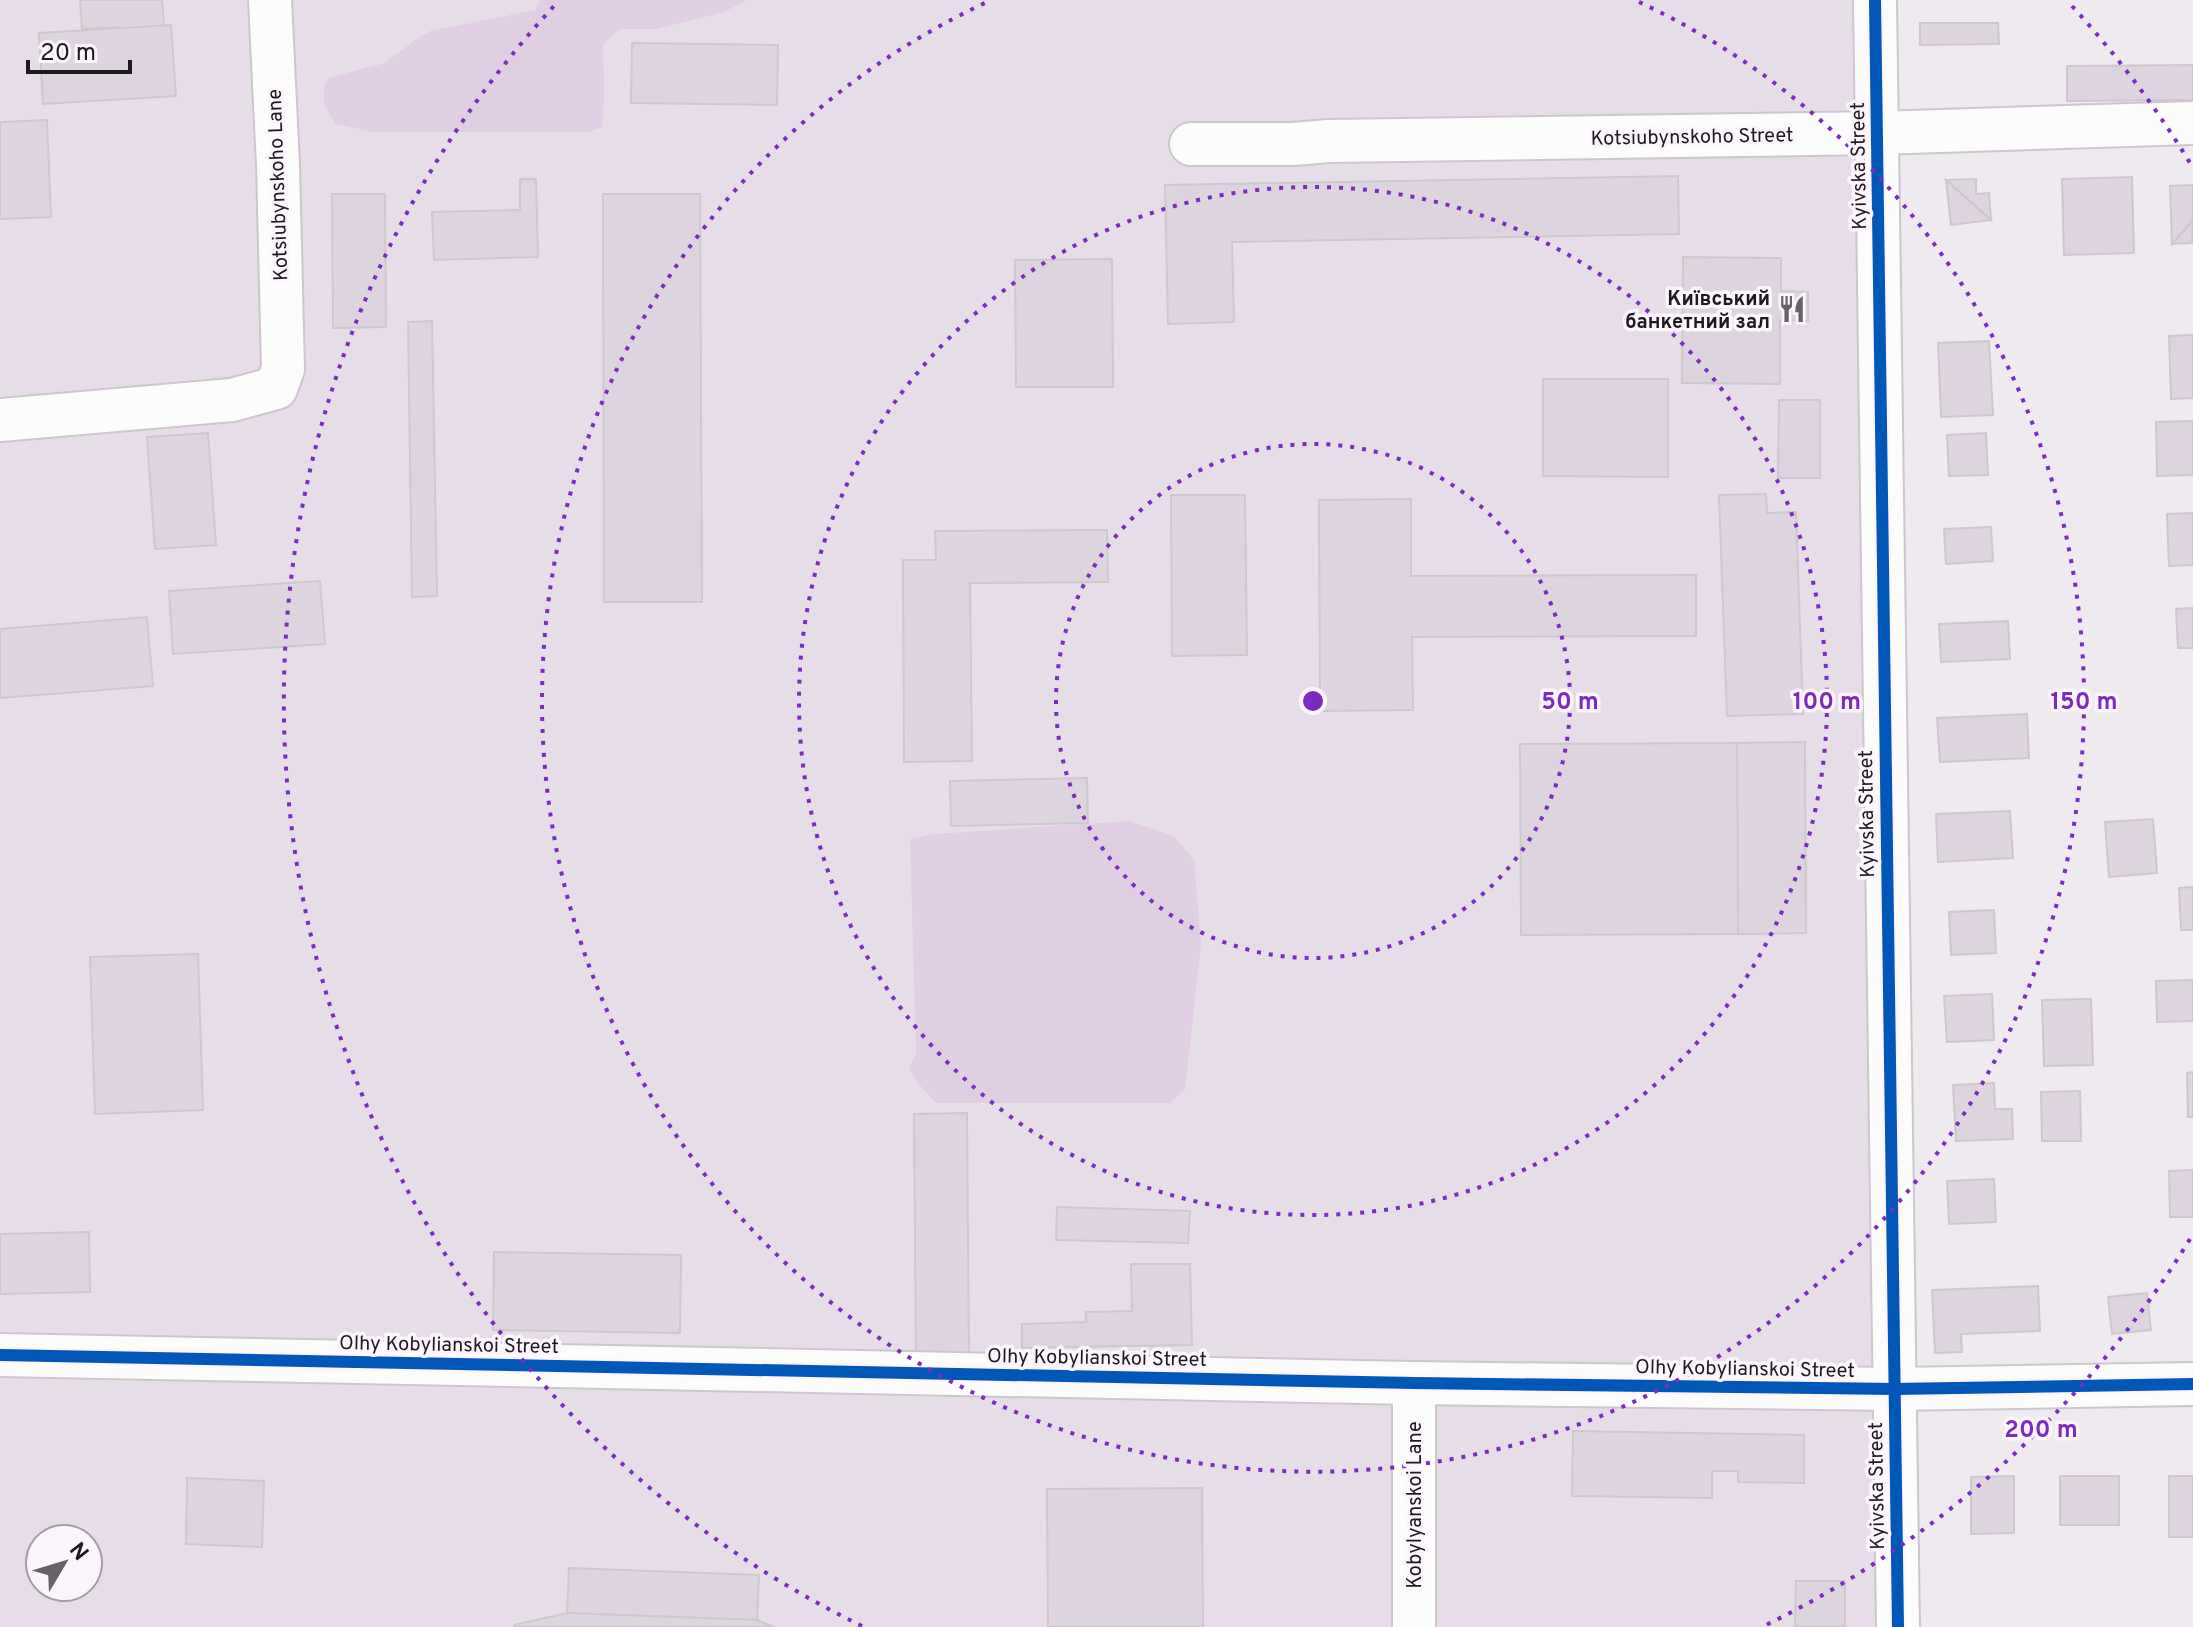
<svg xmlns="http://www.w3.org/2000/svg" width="2193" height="1627" viewBox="0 0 2193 1627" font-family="Overpass,sans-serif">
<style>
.built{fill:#e7dde8;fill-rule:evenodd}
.green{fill:#e0cee2}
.building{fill:#ded4df;stroke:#ccc8cc;stroke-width:2}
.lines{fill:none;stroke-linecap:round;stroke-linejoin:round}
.minor-casing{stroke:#cbc7cb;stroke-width:46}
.minor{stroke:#fdfcfd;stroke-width:42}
.cycleway-casing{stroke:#fdf5fe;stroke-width:17}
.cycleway{stroke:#0057b8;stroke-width:12}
.ring{fill:none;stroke:#7b2cbf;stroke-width:4;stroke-dasharray:4 8}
.labels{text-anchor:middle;stroke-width:7;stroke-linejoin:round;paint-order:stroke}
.street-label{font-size:20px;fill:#1d1a1e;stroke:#fdf5fe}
.poi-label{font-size:20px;font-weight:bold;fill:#1d1a1e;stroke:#fdf5fe;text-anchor:end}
.centre{fill:#7b2cbf;stroke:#fdf5fe;stroke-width:4}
.ring-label{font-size:24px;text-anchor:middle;font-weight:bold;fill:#7b2cbf;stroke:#fdf5fe;stroke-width:7;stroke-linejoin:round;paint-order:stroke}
</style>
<rect width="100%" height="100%" fill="#efeaef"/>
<!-- built -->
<path class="built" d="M0,0H1868L1875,1627H0ZM40,1539H88V1587H40Z"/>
<!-- green -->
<g class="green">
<path d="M539,0H747L724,12L657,29H620L603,45L604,97L602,127L587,132H373L336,124C325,109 319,96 328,78L385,63L415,40L430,31L536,10Z"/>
<path d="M1129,821L1174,836L1194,860L1201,944L1185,1090L1170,1103H936L916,1081L909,1068L916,1053L910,839L934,834Z"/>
</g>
<!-- building -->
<g class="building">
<path d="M80,0H162L164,26L137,28V41L119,42V27L82,29Z"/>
<path d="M1920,23H1998L1999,44L1920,45Z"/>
<path d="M171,25L176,96L43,104L39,33Z"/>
<path d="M632,43L778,45L777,105L631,103Z"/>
<path d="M2193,65V100L2067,101V66Z"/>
<path d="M47,120L51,217L0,219V122Z"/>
<path d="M1678,176L1679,234L1232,242L1234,322L1168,324L1165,185Z"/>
<path d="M2132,177L2134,253L2064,255L2062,179Z"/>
<path d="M520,179H536L538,257L434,260L432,212L520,210Z"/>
<path d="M1976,179V194L1989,193L1991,220L1946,180Z"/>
<path d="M1946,180L1991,220L1951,225Z"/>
<path d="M2193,185V220L2172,244L2170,186Z"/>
<path d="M332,194H385L386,327L333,328Z"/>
<path d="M603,194H700L702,602H604Z"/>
<path d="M2193,220L2192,243L2172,244Z"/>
<path d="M1683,257L1781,258V291L1808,292V321L1780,320V384L1682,383Z"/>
<path d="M1112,259L1113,387H1016L1015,260Z"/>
<path d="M432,321L437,596L412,597L408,322Z"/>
<path d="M2193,335V398L2171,399L2169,336Z"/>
<path d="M1989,341L1993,415L1941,417L1938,343Z"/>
<path d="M1543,379H1668V477L1543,476Z"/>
<path d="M1779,400H1820V478H1778Z"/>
<path d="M2193,421V475L2157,476L2156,422Z"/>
<path d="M208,433L216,545L155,549L147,437Z"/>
<path d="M1986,433L1988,475L1949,476L1947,435Z"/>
<path d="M1766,494L1767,513L1796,512L1803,714L1727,716L1719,495Z"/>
<path d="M1171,495H1245L1247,655L1172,656Z"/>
<path d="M1411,499V576L1696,575V636L1412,637L1413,710L1320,711L1319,500Z"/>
<path d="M2193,513V565L2169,566L2167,514Z"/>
<path d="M1991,527L1993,561L1946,564L1944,529Z"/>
<path d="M1107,530L1108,582L970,583L972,761L904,762L903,560H936L935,531Z"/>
<path d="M320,581L325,644L173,654L169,591Z"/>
<path d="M2193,608V648H2178L2176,609Z"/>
<path d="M147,617L153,686L0,698V629Z"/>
<path d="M2008,621L2010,659L1941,662L1939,624Z"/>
<path d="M2027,714L2029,758L1940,762L1937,718Z"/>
<path d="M1805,742L1806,933L1738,934L1737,743Z"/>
<path d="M1737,743L1738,934L1521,935L1520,744Z"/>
<path d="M1087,778L1088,823L951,826L950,781Z"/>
<path d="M2010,811L2013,858L1938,862L1936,814Z"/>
<path d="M2153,819L2157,873L2109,877L2105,822Z"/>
<path d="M2193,887V930H2181L2179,888Z"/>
<path d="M1994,910L1996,953L1951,955L1949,912Z"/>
<path d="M198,954L203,1110L95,1114L90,957Z"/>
<path d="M2193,980V1021L2157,1022L2156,981Z"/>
<path d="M1992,994L1994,1040L1947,1042L1944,996Z"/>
<path d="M2091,999L2093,1065L2044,1066L2042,1000Z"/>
<path d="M2193,1072V1117H2188L2187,1073Z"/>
<path d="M1994,1083L1995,1109H2012L2013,1139L1956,1141L1953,1085Z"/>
<path d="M2080,1091L2081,1141H2042L2041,1092Z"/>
<path d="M967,1113L969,1361H916L914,1114Z"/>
<path d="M2193,1170V1217H2170L2169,1171Z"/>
<path d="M1994,1179L1996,1222L1949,1224L1947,1181Z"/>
<path d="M1057,1207L1190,1211L1188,1243L1056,1240Z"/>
<path d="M89,1232L90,1292L0,1294V1234Z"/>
<path d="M494,1252L681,1255L680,1333L493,1330Z"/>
<path d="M1131,1264H1190L1192,1345L1022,1348V1324L1086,1322V1312L1132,1311Z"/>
<path d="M2038,1286L2040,1331L1961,1334L1962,1352L1935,1353L1932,1290Z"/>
<path d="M2147,1293L2151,1330L2112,1334L2108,1297Z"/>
<path d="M1573,1431L1804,1435V1483L1738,1482V1471H1712V1498L1572,1496Z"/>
<path d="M2014,1476V1533L1971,1534V1477Z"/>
<rect x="2060" y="1476" width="59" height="49"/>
<rect x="2169" y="1476" width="24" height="61"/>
<path d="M187,1478L264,1481L262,1547L186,1544Z"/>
<path d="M1202,1488L1203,1627H1048L1047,1489Z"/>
<path d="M569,1568L759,1575L757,1620L567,1613Z"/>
<path d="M1796,1581H1845V1627H1795Z"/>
<path d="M567,1613L757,1620L774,1627H514V1625Z"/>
</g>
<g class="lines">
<!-- minor casing -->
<g class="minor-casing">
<g id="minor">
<path d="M1875,0L1898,1627"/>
<path d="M1191,144H1293L1329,141L1878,133L2193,123"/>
<path d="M0,420L232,400L276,388L283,369L278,165L270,0"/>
<path d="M0,1355L1414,1383L1894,1389L2193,1384"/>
<path d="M1414,1383V1627"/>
</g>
</g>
<!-- minor -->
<use href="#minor" class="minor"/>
<!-- cycleway casing -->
<g class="cycleway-casing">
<g id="cycleway">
<path d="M1875,0L1898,1627"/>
<path d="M0,1355L1414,1383L1894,1389L2193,1384"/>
</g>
</g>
<!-- cycleway -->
<use href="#cycleway" class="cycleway"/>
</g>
<!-- distance rings -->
<g class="ring">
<circle cx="1313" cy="701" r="257"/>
<circle cx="1313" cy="701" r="514"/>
<path d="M1639 2A771 771 0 1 1 987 2"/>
<path d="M2190 1239A1029 1029 0 0 1 1764 1626M862 1626A1029 1029 0 0 1 554 6M2072 6A1029 1029 0 0 1 2190 163"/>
</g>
<!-- icons -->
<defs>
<g id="restaurant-bare" transform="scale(2.16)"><path d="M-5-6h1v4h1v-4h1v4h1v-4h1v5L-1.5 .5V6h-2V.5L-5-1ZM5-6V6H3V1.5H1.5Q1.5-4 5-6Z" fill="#666367" stroke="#fdf5fe" stroke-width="2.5" paint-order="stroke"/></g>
</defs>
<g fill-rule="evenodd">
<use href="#restaurant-bare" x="1792" y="309"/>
</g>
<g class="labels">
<!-- street labels -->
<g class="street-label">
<text transform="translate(1692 136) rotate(-1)" y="7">Kotsiubynskoho Street</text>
<text transform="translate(1858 166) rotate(-91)" y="7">Kyivska Street</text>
<text transform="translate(277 185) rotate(-92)" y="7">Kotsiubynskoho Lane</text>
<text transform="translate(1866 814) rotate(-91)" y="7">Kyivska Street</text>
<text transform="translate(449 1344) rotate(1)" y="7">Olhy Kobylianskoi Street</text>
<text transform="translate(1097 1357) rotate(1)" y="7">Olhy Kobylianskoi Street</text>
<text transform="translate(1745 1368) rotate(1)" y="7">Olhy Kobylianskoi Street</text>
<text transform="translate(1876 1486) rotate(-91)" y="7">Kyivska Street</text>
<text transform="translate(1414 1505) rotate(-90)" y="7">Kobylyanskoi Lane</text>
</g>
<!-- poi labels -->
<g class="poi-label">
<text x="1770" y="305">Київський<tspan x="1770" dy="23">банкетний зал</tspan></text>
</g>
</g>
<circle cx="1313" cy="701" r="12" class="centre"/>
<g class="ring-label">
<text x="1570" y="709">50 m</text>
<text x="1827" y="709">100 m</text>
<text x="2084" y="709">150 m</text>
<text x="2041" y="1437">200 m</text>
</g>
<!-- north arrow -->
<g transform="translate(64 1563) rotate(52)"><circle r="38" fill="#fdf5fe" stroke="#a39da4" stroke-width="2"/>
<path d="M0-6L14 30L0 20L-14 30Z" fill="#666367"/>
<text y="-12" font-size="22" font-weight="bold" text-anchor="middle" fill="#1d1a1e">N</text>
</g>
<!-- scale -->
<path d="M28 60v12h102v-12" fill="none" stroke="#1d1a1e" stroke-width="4"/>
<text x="40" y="60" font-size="24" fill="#1d1a1e" stroke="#fdf5fe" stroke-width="6" paint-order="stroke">20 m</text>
</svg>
